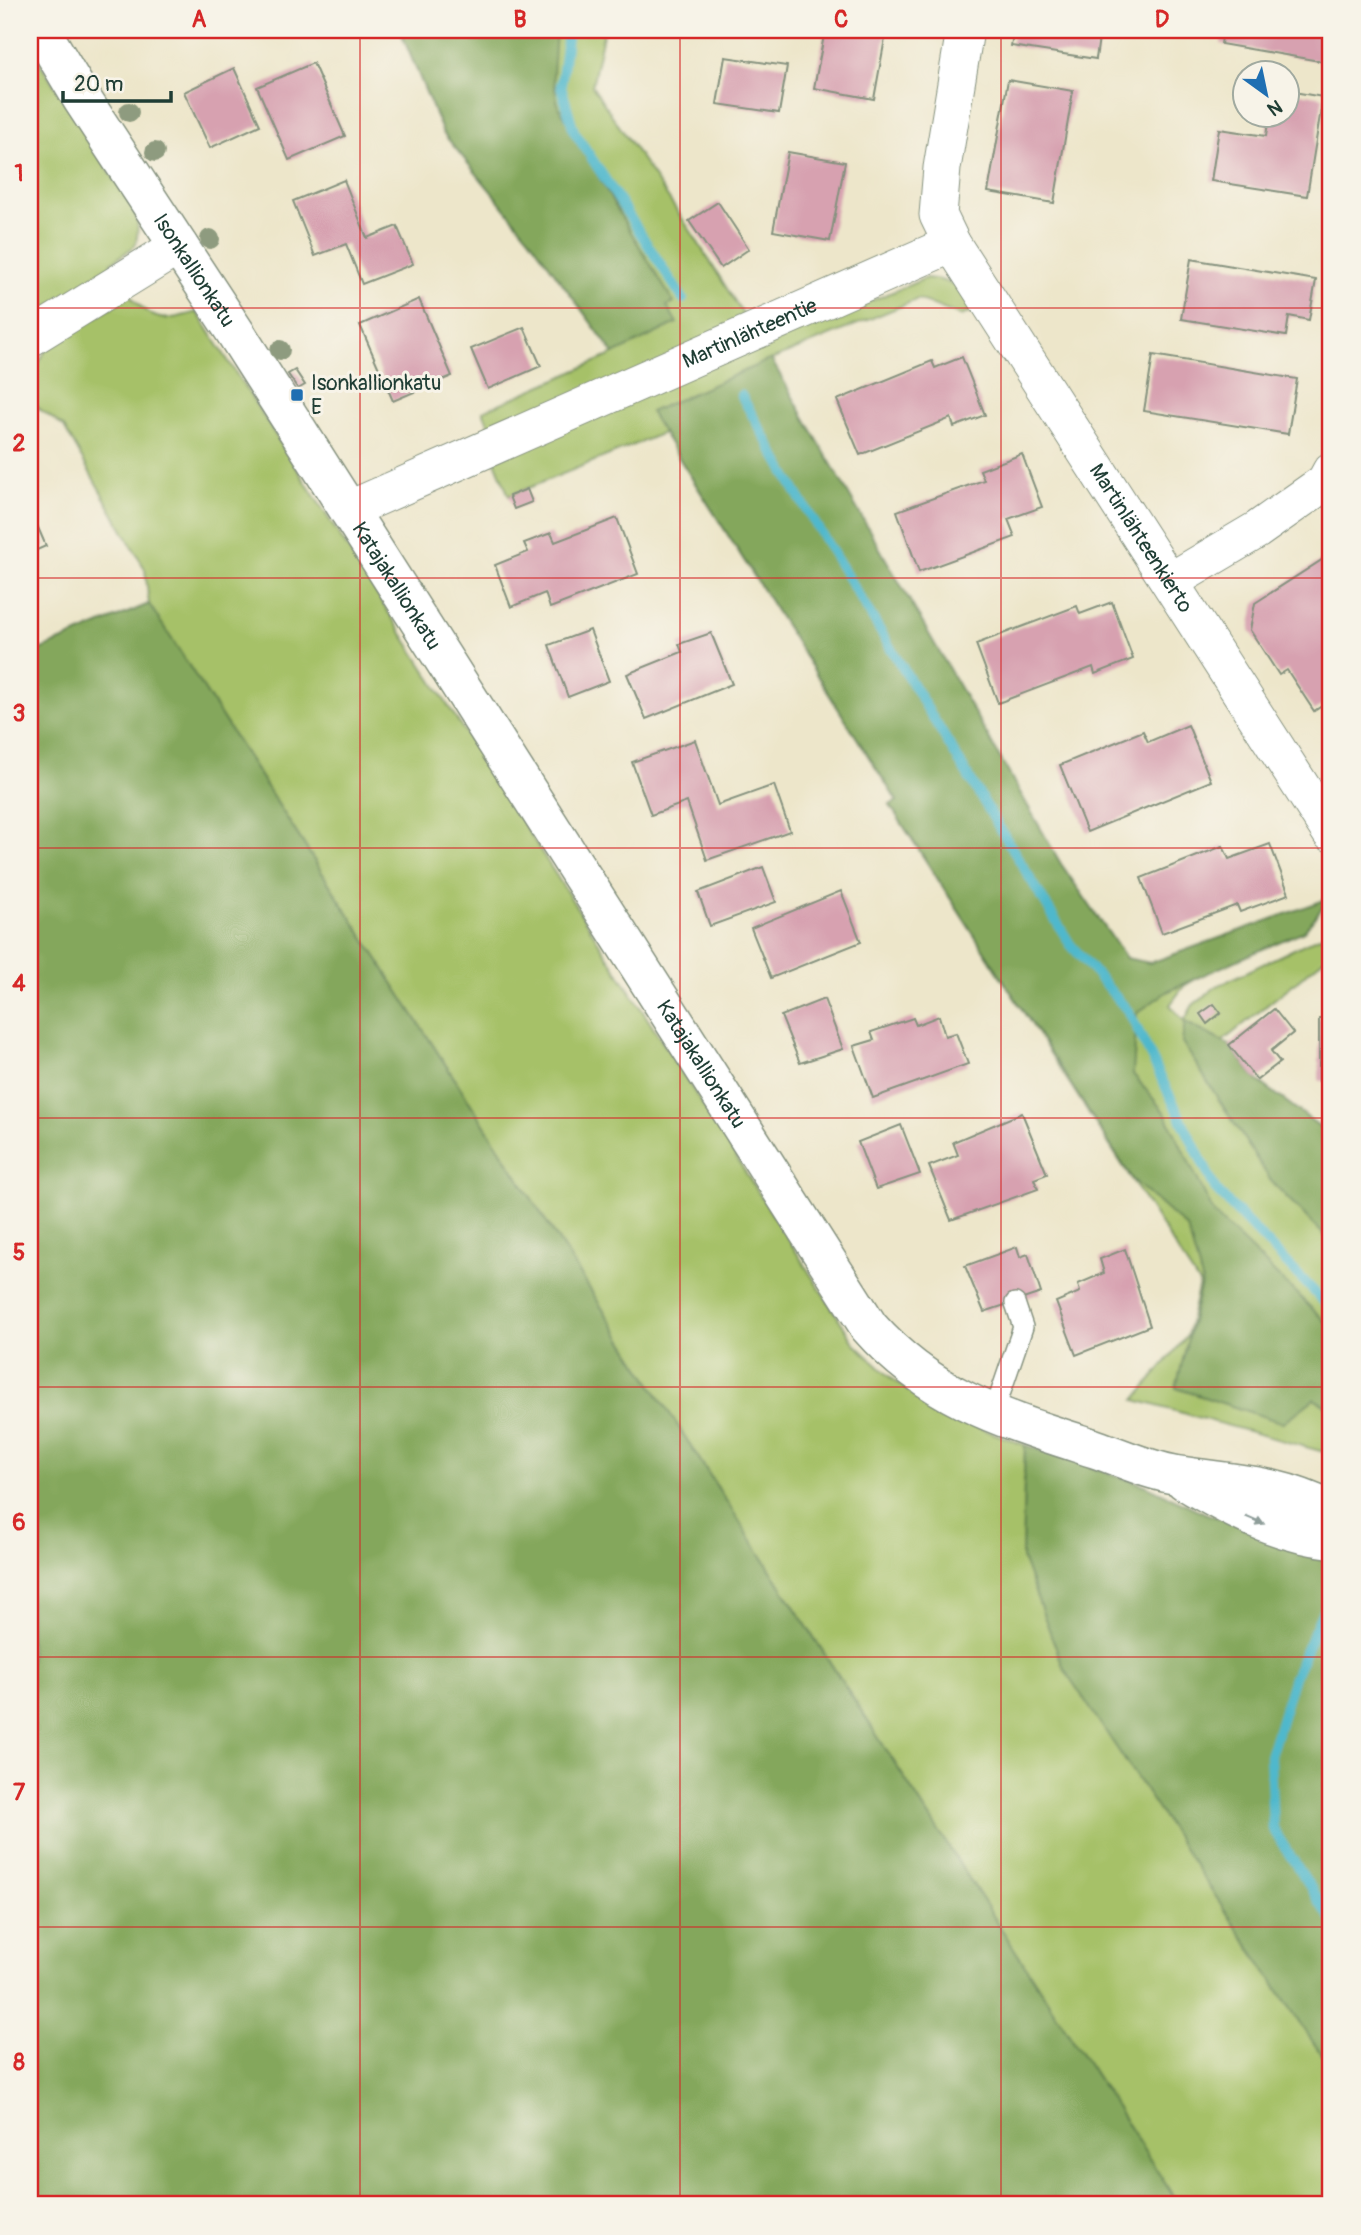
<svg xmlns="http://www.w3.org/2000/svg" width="1361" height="2235" viewBox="0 0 1361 2235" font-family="Pangolin,sans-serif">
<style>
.green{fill:#a6c168;stroke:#627f4e;stroke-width:2}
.forest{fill:#84a75c;stroke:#527248;stroke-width:2}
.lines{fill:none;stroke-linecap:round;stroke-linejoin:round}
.stream{stroke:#4fb8cc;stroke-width:10}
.building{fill:#d7a1b0}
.lane-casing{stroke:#86927f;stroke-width:22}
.street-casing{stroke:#86927f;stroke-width:39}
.secondary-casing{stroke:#86927f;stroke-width:41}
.lane{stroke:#fff;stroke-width:19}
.street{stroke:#fff;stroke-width:37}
.secondary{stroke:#fff;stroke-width:38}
.tree{fill:#8e9b7f}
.oneway{fill:#8f9e9a}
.grid{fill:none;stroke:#d62828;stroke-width:2;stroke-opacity:0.55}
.poi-dot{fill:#1f6fb2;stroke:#f7f3e8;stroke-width:2.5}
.labels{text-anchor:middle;stroke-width:6;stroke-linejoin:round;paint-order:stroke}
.street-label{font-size:21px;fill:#1f3d34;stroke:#f7f3e8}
.poi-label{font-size:21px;fill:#1f3d34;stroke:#f7f3e8;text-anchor:start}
.neatline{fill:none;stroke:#d62828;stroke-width:2.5}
.grid-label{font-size:23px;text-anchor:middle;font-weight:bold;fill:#d62828}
</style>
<rect width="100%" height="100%" fill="#f7f3e8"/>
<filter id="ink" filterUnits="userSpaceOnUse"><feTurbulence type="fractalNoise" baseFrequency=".0143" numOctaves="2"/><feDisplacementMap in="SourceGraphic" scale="14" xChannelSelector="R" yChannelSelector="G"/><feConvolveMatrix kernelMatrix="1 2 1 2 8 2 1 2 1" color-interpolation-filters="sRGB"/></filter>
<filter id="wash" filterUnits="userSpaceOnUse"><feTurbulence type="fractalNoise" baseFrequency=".00686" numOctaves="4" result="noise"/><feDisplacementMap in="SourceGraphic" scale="28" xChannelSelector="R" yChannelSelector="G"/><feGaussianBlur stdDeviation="1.57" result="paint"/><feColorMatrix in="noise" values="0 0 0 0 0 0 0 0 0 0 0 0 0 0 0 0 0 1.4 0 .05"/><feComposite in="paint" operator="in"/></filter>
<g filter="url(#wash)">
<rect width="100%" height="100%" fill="#ede6ca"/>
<!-- green -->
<g class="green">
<path d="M400,30H604L592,86L692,233L763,346L926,278C952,280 962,288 977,309L961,316L918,299L771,360L1061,864L1126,958L1161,995L1203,975L1184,986L1170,1005L1184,1021L1193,1005L1217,986L1331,931V953L1223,1041L1257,1080L1331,1135V1454L1135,1400L1187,1336L1199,1284L890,805L897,801L663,433L509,496L495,461L490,428L483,411L614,354L528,236L443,133Z"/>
<path d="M30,47L132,207C139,221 139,231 135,246L111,263L112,269L30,319Z"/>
<path d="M130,295C154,323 162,322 197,312L855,1344L894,1381L945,1415L1025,1445L1022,1558L1331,2059V2205H1179L164,627L30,654L149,604L145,569L64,427L30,402V379L46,350Z"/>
</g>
<!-- forest -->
<g class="forest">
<path d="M400,30H556L553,76L558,105L621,216L674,303L667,306L677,323L614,354L528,236L443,133Z"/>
<path d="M771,359L1061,864L1126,958L1150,963L1330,898L1304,931L1169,990L1137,1013L1133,1074L1165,1113L1215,1215L1331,1327V1409L1314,1399L1283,1423L1176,1388L1202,1280L1187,1228L1133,1180L890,805L897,801L650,412Z"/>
<path d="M149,604L164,627L1179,2205H30V654Z"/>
<path d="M1185,1022L1229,1045L1257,1080L1331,1135V1242L1271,1181L1182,1042Z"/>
<path d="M1025,1445L1145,1485L1207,1514L1331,1554V1779L1323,1785L1331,1797V2069L1064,1669L1022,1558Z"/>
</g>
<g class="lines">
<!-- stream -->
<g class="stream">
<path d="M568,30L561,86L574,131L683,299"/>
<path d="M741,395L796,492L1070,944L1129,1012L1216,1190L1331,1309"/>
<path d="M1330,1595L1294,1677L1270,1756L1273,1829L1331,1919"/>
</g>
</g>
<g id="blocks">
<!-- building -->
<g class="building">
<path d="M825,30L886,33L874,99L814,88Z"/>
<path d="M1014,30H1100L1096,59L1011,46Z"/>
<path d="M1223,30H1331V63L1221,44Z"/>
<path d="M725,57L787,66L779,113L717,104Z"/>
<path d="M313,63L345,136L289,160L257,87Z"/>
<path d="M234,68L260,125L210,148L184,92Z"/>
<path d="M1008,80L1073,91L1054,203L988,192Z"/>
<path d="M1288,91L1323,97L1307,196L1211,181L1219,129L1266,136L1269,116H1288Z"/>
<path d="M788,152L845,162L830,241L773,231Z"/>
<path d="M344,180L367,238L397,226L413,264L362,284L346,244L315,256L293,201Z"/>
<path d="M718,202L749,249L721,268L689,221Z"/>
<path d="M1191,259L1316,280L1309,320L1289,316L1286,336L1181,319Z"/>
<path d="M419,299L452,376L393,401L360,325Z"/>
<path d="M524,327L541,366L488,389L471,349Z"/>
<path d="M1153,355L1297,379L1288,434L1144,411Z"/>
<path d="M962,357L985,415L954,427L951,418L860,455L837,400L932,361L935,368Z"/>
<path d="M295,370L305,385L298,389L288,374Z"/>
<path d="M1022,454L1042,507L1008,519L1015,537L919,572L897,511L984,480L980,470Z"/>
<path d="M527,489L532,502L514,509L509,496Z"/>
<path d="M30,509L46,546L30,553Z"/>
<path d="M617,518L638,574L550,608L545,593L511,607L495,565L528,552L524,543L551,533L555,542Z"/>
<path d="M1328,556L1331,561V700L1314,711L1287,670L1279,675L1250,630L1255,603Z"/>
<path d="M1112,602L1133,659L1095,674L1093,667L998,703L976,644L1077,606L1080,614Z"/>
<path d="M590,630L609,681L568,697L549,645Z"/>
<path d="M711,633L732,684L646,719L627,674L682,652L679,644Z"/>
<path d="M1188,725L1211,781L1087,832L1060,765L1143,731L1148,742Z"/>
<path d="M695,740L718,805L774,785L790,831L707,860L687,802L651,815L632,762Z"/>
<path d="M1270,844L1289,894L1240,912L1237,905L1162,933L1141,878L1223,846L1229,859Z"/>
<path d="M763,867L776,902L710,926L698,892Z"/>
<path d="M841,891L861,942L771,978L751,928Z"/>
<path d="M824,999L843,1049L800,1063L781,1016Z"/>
<path d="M1214,1004L1221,1013L1207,1024L1200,1014Z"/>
<path d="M1274,1009L1293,1033L1271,1051L1280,1062L1257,1080L1229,1045Z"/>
<path d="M939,1016L945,1036L956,1033L968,1064L873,1098L854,1046L874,1040L871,1032L913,1018L916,1025Z"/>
<rect x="1319" y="1019" width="12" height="62"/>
<path d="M1022,1113L1047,1174L1034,1179L1038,1189L951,1220L929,1166L958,1155L953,1142Z"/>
<path d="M901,1125L920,1174L876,1189L858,1142Z"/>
<path d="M1017,1247L1020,1257L1028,1254L1041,1293L984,1312L965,1266Z"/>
<path d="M1125,1249L1150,1326L1076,1355L1056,1302L1080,1292L1078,1284L1104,1273L1100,1259Z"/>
</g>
</g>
</g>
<g filter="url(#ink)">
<use href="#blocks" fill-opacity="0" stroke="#86927f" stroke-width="2"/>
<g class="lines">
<!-- lane casing -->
<g class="lane-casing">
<path id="lane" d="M993,1415L1023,1327L1015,1303"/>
</g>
<!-- street casing -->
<g class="street-casing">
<g id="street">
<path id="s1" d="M965,30L942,168L938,215L952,244L1331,833"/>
<path d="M30,338L179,246"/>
<path id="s2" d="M348,510L952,244"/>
<path d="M1171,581L1257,530L1325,482L1331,471"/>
</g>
</g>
<!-- secondary casing -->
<g class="secondary-casing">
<g id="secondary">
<path id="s3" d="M41,30L82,99L235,332L869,1327C933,1400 1007,1420 1096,1449C1122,1458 1150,1471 1177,1475C1235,1484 1276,1483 1331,1511"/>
<path d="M1185,1481C1233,1510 1275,1532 1331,1539"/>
</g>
</g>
<!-- lane -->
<use href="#lane" class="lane"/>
<!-- street -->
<use href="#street" class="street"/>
<!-- secondary -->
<use href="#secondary" class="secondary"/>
</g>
<!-- trees -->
<g class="tree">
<circle cx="129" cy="112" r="10"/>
<circle cx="155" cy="152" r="10"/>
<circle cx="210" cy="239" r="10"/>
<circle cx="280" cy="350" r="10"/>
</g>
<!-- one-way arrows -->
<defs><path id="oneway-solid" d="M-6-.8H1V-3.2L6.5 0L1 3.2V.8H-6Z" transform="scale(1.75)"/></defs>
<use class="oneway" href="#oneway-solid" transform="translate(1255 1520) rotate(23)"/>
</g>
<!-- grid -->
<path class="grid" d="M360,30V2205M680,30V2205M1001,30V2205M30,308H1331M30,578H1331M30,848H1331M30,1118H1331M30,1387H1331M30,1657H1331M30,1927H1331"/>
<!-- markers -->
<rect class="poi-dot" x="290" y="388" width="14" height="14" rx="3.5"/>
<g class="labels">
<!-- street labels -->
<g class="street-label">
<text dy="7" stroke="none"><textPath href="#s3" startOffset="285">Isonkallionkatu</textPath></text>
<text dy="7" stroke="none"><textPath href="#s2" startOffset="439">Martinlähteentie</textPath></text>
<text dy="7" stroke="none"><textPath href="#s1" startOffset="569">Martinlähteenkierto</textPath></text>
<text dy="7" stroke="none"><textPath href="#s3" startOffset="660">Katajakallionkatu</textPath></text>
<text dy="7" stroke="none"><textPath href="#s3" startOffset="1227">Katajakallionkatu</textPath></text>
</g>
<!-- poi labels -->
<g class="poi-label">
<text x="311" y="390">Isonkallionkatu<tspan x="311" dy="24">E</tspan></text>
</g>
</g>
<!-- margin -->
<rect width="1361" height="2235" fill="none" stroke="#f7f3e8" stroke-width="77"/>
<!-- north arrow -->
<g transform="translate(1266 94) rotate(147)"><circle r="33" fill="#f7f3e8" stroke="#a1aaa0" stroke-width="2"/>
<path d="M0-5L12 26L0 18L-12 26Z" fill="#1f6fb2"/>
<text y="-10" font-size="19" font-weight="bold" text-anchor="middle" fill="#1f3d34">N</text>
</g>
<!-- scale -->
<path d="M63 91v10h108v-10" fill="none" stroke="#1f3d34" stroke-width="3.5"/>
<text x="74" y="91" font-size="21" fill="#1f3d34" stroke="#f7f3e8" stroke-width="5" paint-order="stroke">20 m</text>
<rect x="38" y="38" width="1284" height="2158" class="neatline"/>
<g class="grid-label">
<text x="199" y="27">A</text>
<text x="520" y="27">B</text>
<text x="841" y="27">C</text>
<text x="1162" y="27">D</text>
<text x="19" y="181">1</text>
<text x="19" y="451">2</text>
<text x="19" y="721">3</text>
<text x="19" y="991">4</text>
<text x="19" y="1260">5</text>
<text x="19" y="1530">6</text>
<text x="19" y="1800">7</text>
<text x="19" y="2070">8</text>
</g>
</svg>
